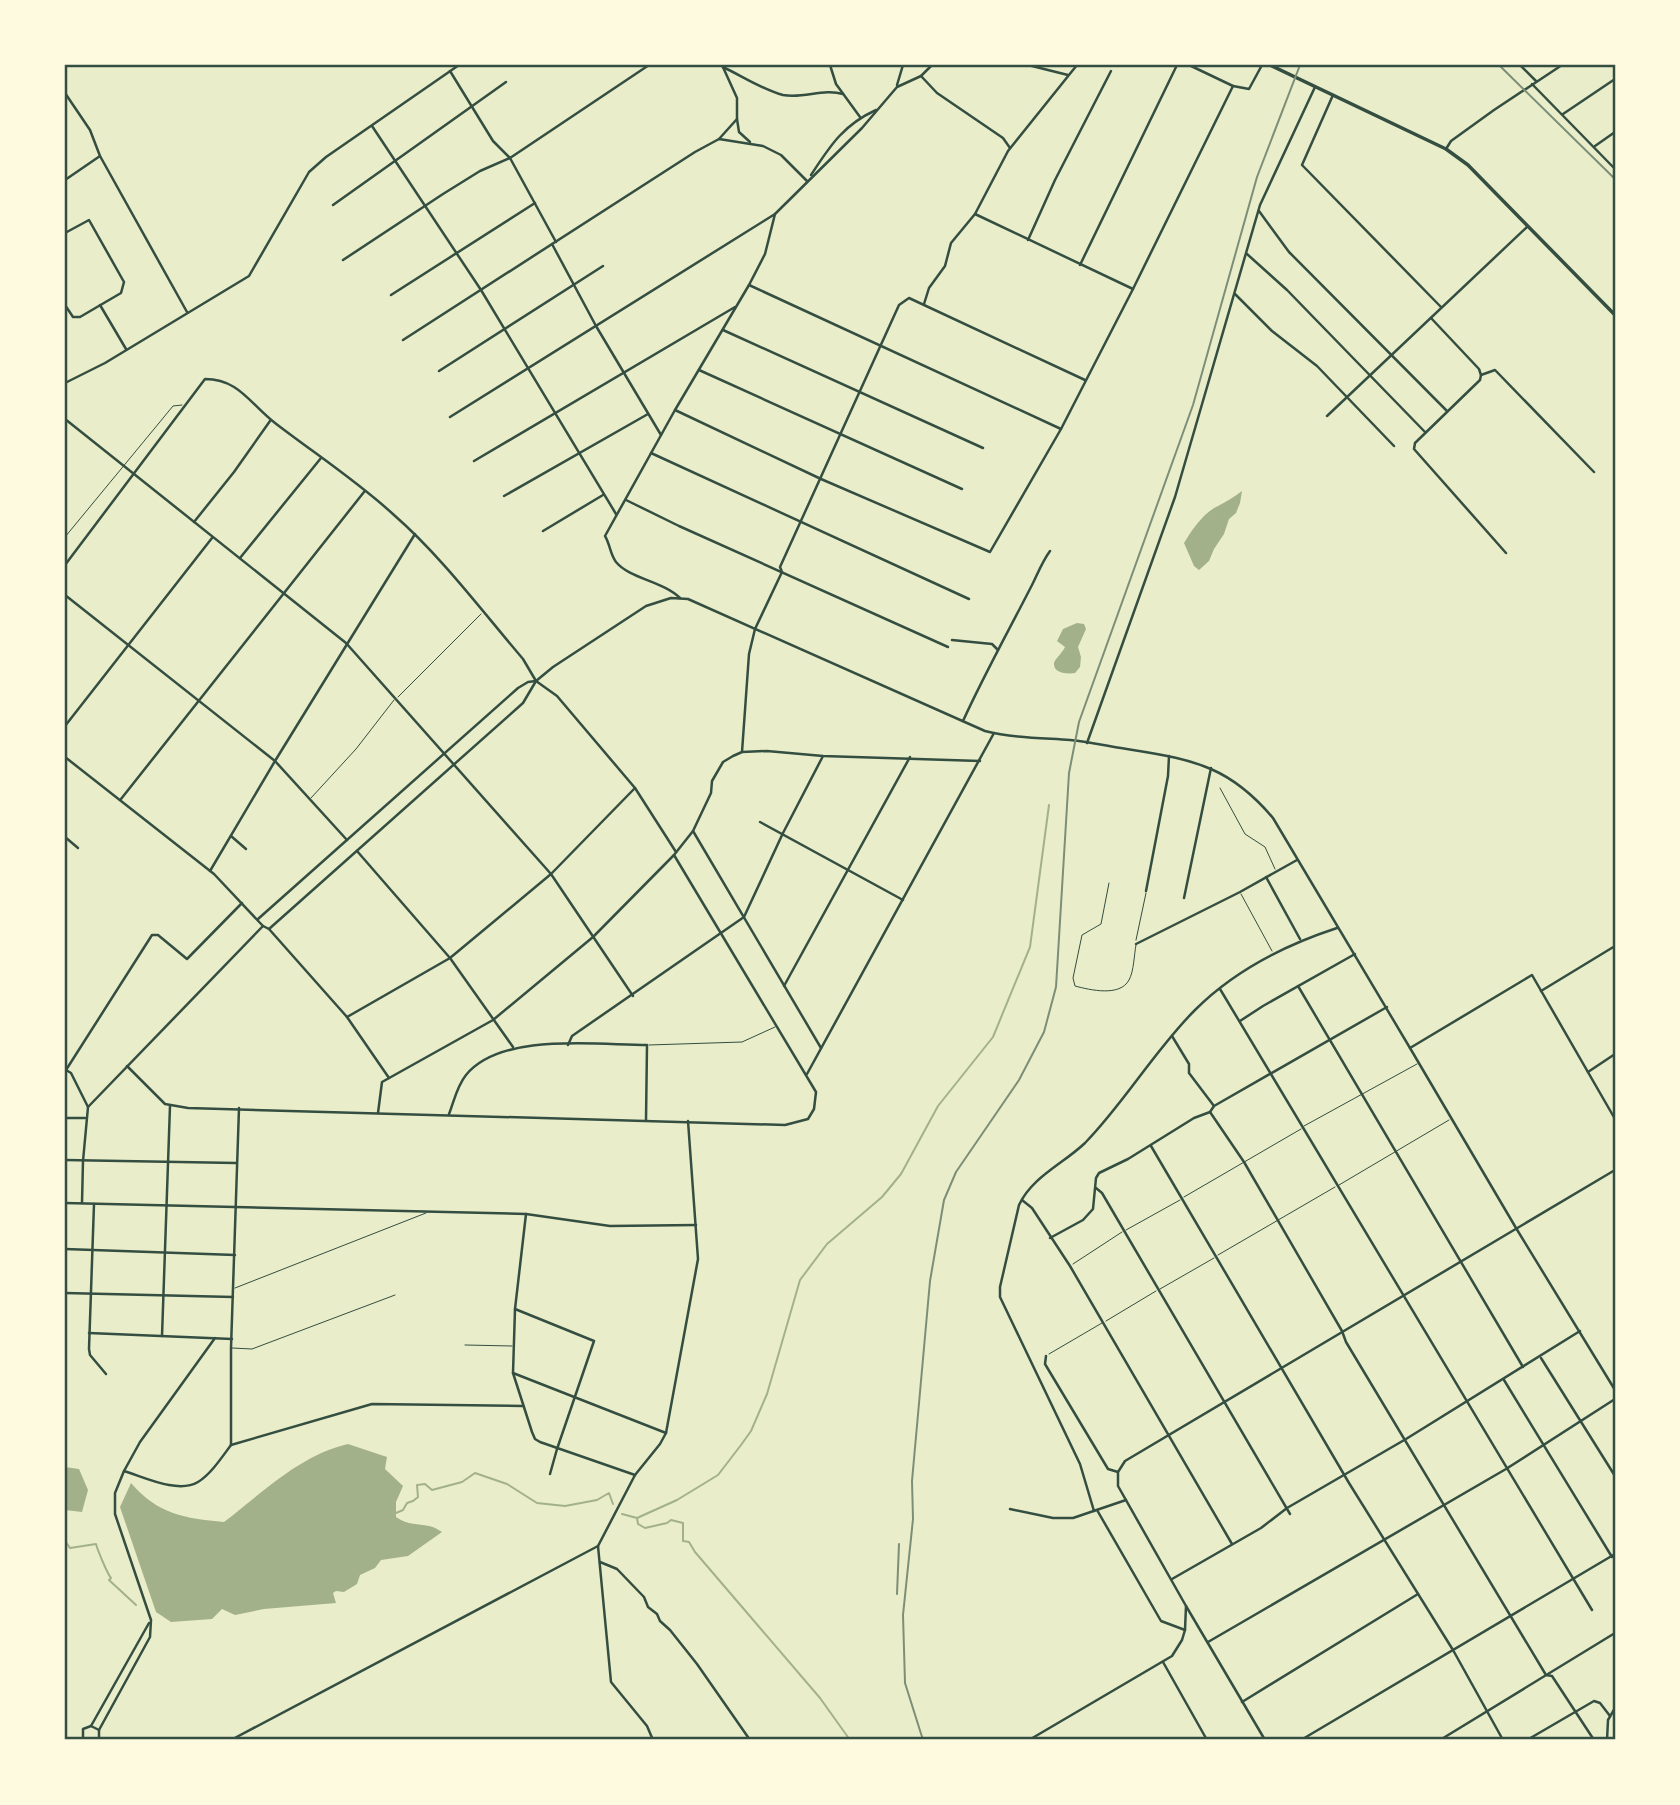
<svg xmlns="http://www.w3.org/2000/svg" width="1680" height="1805" viewBox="0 0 1680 1805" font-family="'DejaVu Sans',sans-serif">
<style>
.water{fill:#a3b18a}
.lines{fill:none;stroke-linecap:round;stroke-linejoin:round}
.stream{stroke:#a3b18a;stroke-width:2}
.service{stroke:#344e41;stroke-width:1}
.minor{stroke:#344e41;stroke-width:2.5}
.tertiary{stroke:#344e41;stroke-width:2.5}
.secondary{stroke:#344e41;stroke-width:3.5}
.rail{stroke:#7c8e77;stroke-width:2}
.neatline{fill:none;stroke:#344e41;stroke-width:2.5}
</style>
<rect width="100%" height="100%" fill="#e9edc9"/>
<!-- water -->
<g class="water">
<path d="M1242,491L1240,503L1236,513L1229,519L1224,534L1214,549L1209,561L1199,570L1194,566L1184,543C1192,530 1203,513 1218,506C1227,501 1234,497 1242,491Z"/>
<path d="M1077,623L1084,624L1086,629L1078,647L1081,657L1080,667L1075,673C1068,674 1053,674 1054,663C1055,659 1063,652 1065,647L1057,641L1063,629Z"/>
<path d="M348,1444L387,1457L385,1469L403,1486L396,1502V1517C413,1529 425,1520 442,1532L408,1556L381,1560L375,1568L360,1575L357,1584L344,1592L336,1591L333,1593L336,1603L264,1609L235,1615L222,1609L212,1619L171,1622L156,1612L120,1507L131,1483C159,1515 184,1518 224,1522C262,1493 300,1455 348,1444Z"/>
<path d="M65,1467L79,1469L88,1490L82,1512L65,1510Z"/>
</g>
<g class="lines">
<!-- stream -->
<g class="stream">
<path d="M396,1513L403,1510L407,1503L413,1501L418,1497L417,1485L425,1484L432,1490L462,1482L475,1473L507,1484L537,1503L565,1506L597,1500L609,1493L613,1504"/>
<path d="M622,1514L637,1518L638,1524L645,1528L667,1523L671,1520L683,1523V1541L689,1542L695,1552L820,1698L850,1740"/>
<path d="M637,1518L677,1500L718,1475L741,1445L751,1431L767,1394L800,1280L827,1244L882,1197L901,1174L938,1106L993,1037L1030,947L1049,805"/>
<path d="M65,1541L70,1548L96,1544C98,1551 107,1573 111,1578L109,1580L136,1605"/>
</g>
<!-- service -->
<g class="service">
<path d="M65,537L173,406L182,405"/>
<path d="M398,697L481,614"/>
<path d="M1220,788L1245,834L1265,847L1275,869"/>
<path d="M311,798L356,749L394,700"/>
<path d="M1109,883L1101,924L1082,935L1073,978L1075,986C1090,990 1120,997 1129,980C1134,971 1134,955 1136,945"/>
<path d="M1241,894L1272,951"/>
<path d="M1136,940L1146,893"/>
<path d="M649,1045L742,1042L775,1027"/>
<path d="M1304,1126L1417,1064"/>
<path d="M1339,1185L1449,1120"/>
<path d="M1184,1197L1301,1129"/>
<path d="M1126,1230L1180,1200"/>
<path d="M1218,1255L1335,1187"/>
<path d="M1073,1264L1122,1232"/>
<path d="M235,1288L426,1213"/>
<path d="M1160,1289L1214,1258"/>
<path d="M1106,1321L1156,1291"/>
<path d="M465,1345L512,1346"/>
<path d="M232,1348L252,1349L395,1295"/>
<path d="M1049,1354L1102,1323"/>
</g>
<!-- minor -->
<g class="minor">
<path d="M830,65L836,84L860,117"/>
<path d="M1028,65L1068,75"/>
<path d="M1189,65L1233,86"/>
<path d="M1520,65L1536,81"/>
<path d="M723,67C742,76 763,90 783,95C804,99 823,88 843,94"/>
<path d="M450,71L493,141L510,158L556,242"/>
<path d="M921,76L937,93L1003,138L1010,148"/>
<path d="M1532,84L1615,169"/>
<path d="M897,85L903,65"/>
<path d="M65,93L90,130L100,156L187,312"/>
<path d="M1333,95L1302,165L1441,307"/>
<path d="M1563,114L1615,79"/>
<path d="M737,119L739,132L750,142"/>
<path d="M372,126L481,290L616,514"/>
<path d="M719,139L737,119V98L722,65"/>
<path d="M1595,146L1615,132"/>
<path d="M1446,149L1451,141L1494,110L1562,65"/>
<path d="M811,175C830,146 843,125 876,110"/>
<path d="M65,180L100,156"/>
<path d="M333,205L506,82"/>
<path d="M1259,211L1289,252L1447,411"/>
<path d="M975,214L1133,289"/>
<path d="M65,233L89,220L124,282L121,293L80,317H73L65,305"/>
<path d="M1028,240L1055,180L1111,71"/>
<path d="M552,244L596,326L661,435"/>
<path d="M1247,254L1287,290L1425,432"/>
<path d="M343,260L443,194L480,171L510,158L649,65"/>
<path d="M1080,265L1177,65"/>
<path d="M749,285L1061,429"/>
<path d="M1235,294L1272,331L1317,366L1394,446"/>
<path d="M391,295L535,203"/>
<path d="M924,304L929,288L945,266L951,243L975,214L1008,151L1077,65"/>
<path d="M100,305L126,349"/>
<path d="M1431,318L1479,369L1481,375L1480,380L1415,443L1414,449L1506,553"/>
<path d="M723,330L983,448"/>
<path d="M403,340L695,152L719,139L763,146L781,155L807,181"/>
<path d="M699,370L962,489"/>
<path d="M439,371L603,266"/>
<path d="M1481,375L1495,370L1594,472"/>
<path d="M65,383L105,363L249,276L309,172L326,157L459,65"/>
<path d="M675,410L821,479L990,552L1061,429L1133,289L1233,86L1249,89L1262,65"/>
<path d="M1327,416L1528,226"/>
<path d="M450,417L775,214L862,128L897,87L921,76L932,65"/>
<path d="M65,419L346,643L551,874L633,996"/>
<path d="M651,453L969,599"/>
<path d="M474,461L735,307"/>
<path d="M504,496L648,414"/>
<path d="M626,500L679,526L948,647"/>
<path d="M194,522L234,472L270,421"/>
<path d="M543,531L603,495"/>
<path d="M240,558L321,458"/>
<path d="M65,565L205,379C239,379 250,404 275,423C314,453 357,481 394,515C441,556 482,611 523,659L536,681L557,696L635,788L676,852"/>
<path d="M65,595L275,761L347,840"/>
<path d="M680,598C663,581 630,579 616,562C610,554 610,544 605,536L675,410L749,285L765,254L775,214"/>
<path d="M952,640L992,644L998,650"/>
<path d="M963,721C984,675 1009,630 1032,585C1038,573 1042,562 1050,551"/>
<path d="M65,726L212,538"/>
<path d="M1087,743L1175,497L1260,205L1315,87"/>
<path d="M742,752L749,654L755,629L782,572L780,567L899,305L909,298L1085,380"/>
<path d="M121,799L364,492"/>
<path d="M760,822L903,900"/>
<path d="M693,831L821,1048"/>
<path d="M231,836L246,849"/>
<path d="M65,837L78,848"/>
<path d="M357,851L450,958L513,1047"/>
<path d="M210,871L275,761L415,534"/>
<path d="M1266,877L1300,939"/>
<path d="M1146,891L1168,776L1169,756"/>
<path d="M1184,898L1211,768"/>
<path d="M269,929L347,1017L389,1078"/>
<path d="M1136,944L1240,892L1297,860"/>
<path d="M784,986L910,757"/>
<path d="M1298,986L1523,1367"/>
<path d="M1220,989L1592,1610"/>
<path d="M1541,991L1615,946"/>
<path d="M347,1017L450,958L551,874L635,788"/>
<path d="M1240,1021L1263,1006L1355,954"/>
<path d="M1172,1036L1189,1064V1073L1214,1106"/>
<path d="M568,1045L572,1036L744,917L783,833L823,756"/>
<path d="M1410,1048L1516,1228L1615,1390"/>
<path d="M127,1066L165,1104L188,1108L785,1125L808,1119L814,1109L816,1092L674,855"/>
<path d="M1588,1072L1615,1054"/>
<path d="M807,1074L994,733"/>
<path d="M88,1107L71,1073L66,1070L152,935H158L187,959L242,903"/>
<path d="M1210,1112L1244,1162L1342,1331L1346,1342L1546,1675L1552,1676L1594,1740"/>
<path d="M378,1113L382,1082L493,1020L593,937L674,855L693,831L711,793L712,781L723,762L733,756L742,752L767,751L823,756L980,761"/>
<path d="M449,1114C454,1101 457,1086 466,1075C501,1032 596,1045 647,1045L646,1120"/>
<path d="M65,1118H85"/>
<path d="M1151,1146L1349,1483L1453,1650L1503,1740"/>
<path d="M65,1160L236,1163"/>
<path d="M1096,1188L1102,1193L1290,1514"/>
<path d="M1022,1200L1032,1208L1070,1266L1232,1544"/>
<path d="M65,1203L526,1214L610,1226L696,1225"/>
<path d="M82,1203L83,1161L88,1107L263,926"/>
<path d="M94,1204L89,1349L90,1355L106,1374"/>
<path d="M526,1214L515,1309L513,1373L532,1432L535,1439L540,1442L635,1475"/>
<path d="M1050,1238L1083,1220L1093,1209L1096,1178L1099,1173L1128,1159L1194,1118L1210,1112L1214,1106L1387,1007"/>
<path d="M65,1249L235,1255"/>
<path d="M65,1293L233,1297"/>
<path d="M515,1309L594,1341L557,1449L550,1474"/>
<path d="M89,1333L232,1339"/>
<path d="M162,1336L170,1106"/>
<path d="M1046,1356L1045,1364L1108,1469L1118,1472"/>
<path d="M1541,1358L1615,1476"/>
<path d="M513,1373L666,1433"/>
<path d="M1504,1380L1612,1557"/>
<path d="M231,1445V1348L239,1108"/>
<path d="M231,1445L372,1404L523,1406"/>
<path d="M124,1471L140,1442L215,1338"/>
<path d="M1010,1509L1053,1518H1073L1126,1500"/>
<path d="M1097,1510L1161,1621L1185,1630"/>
<path d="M1094,1511L1080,1464L1000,1297V1287L1019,1205C1032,1177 1063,1164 1085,1143C1125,1102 1154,1051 1195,1010C1234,971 1285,945 1337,928"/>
<path d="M598,1546L635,1475L660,1444L666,1433L698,1259L688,1121"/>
<path d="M598,1546L611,1682L647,1726L653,1740"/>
<path d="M600,1562L617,1569L644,1597L648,1607L657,1614L660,1621L670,1630L697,1664L750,1740"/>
<path d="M1172,1579L1261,1528L1287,1508L1406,1439L1580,1331"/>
<path d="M1186,1606L1265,1740"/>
<path d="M1208,1642L1506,1469L1615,1399"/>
<path d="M1163,1662L1207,1740"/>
<path d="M1242,1702L1418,1594"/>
<path d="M91,1726L149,1623"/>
<path d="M99,1730L150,1637L151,1620L115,1514V1493L124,1471C144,1477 178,1494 198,1482C211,1474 222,1457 231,1445"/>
<path d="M83,1740V1729L91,1726L99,1730V1740"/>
<path d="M231,1740L598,1546"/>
<path d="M1301,1740L1615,1554"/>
<path d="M1440,1740L1615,1633"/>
<path d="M1527,1740L1594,1701L1600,1703L1610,1716"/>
<path d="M1607,1740L1608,1720L1615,1708"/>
</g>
<!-- tertiary -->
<g class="tertiary">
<path d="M65,757L214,874L263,926L269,929L523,703L536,681L553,667L646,606L671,598L688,599L985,731C1013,738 1042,738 1070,740C1091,742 1112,747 1133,750C1196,760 1231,768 1273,818L1410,1048L1532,975L1615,1119"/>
<path d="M258,919L518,688L528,682L536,681"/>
<path d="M1029,1740L1172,1656L1182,1640L1185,1630L1186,1606L1118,1486V1472L1125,1461L1615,1170"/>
</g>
<!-- secondary -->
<path class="secondary" d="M1270,65L1446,149L1468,165L1615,315"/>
<!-- rail -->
<g class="rail">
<path d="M1499,65L1615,179"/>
<path d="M897,1594L899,1544"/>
<path d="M923,1740L905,1683L903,1615L913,1519L912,1481L930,1281L944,1200L956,1172L1019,1080L1044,1032L1056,987L1069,773L1079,722L1193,405L1257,177L1300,65"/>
</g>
</g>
<!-- border -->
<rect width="1680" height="1805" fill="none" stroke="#fefae0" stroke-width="133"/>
<rect x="66" y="66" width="1548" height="1672" class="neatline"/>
</svg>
